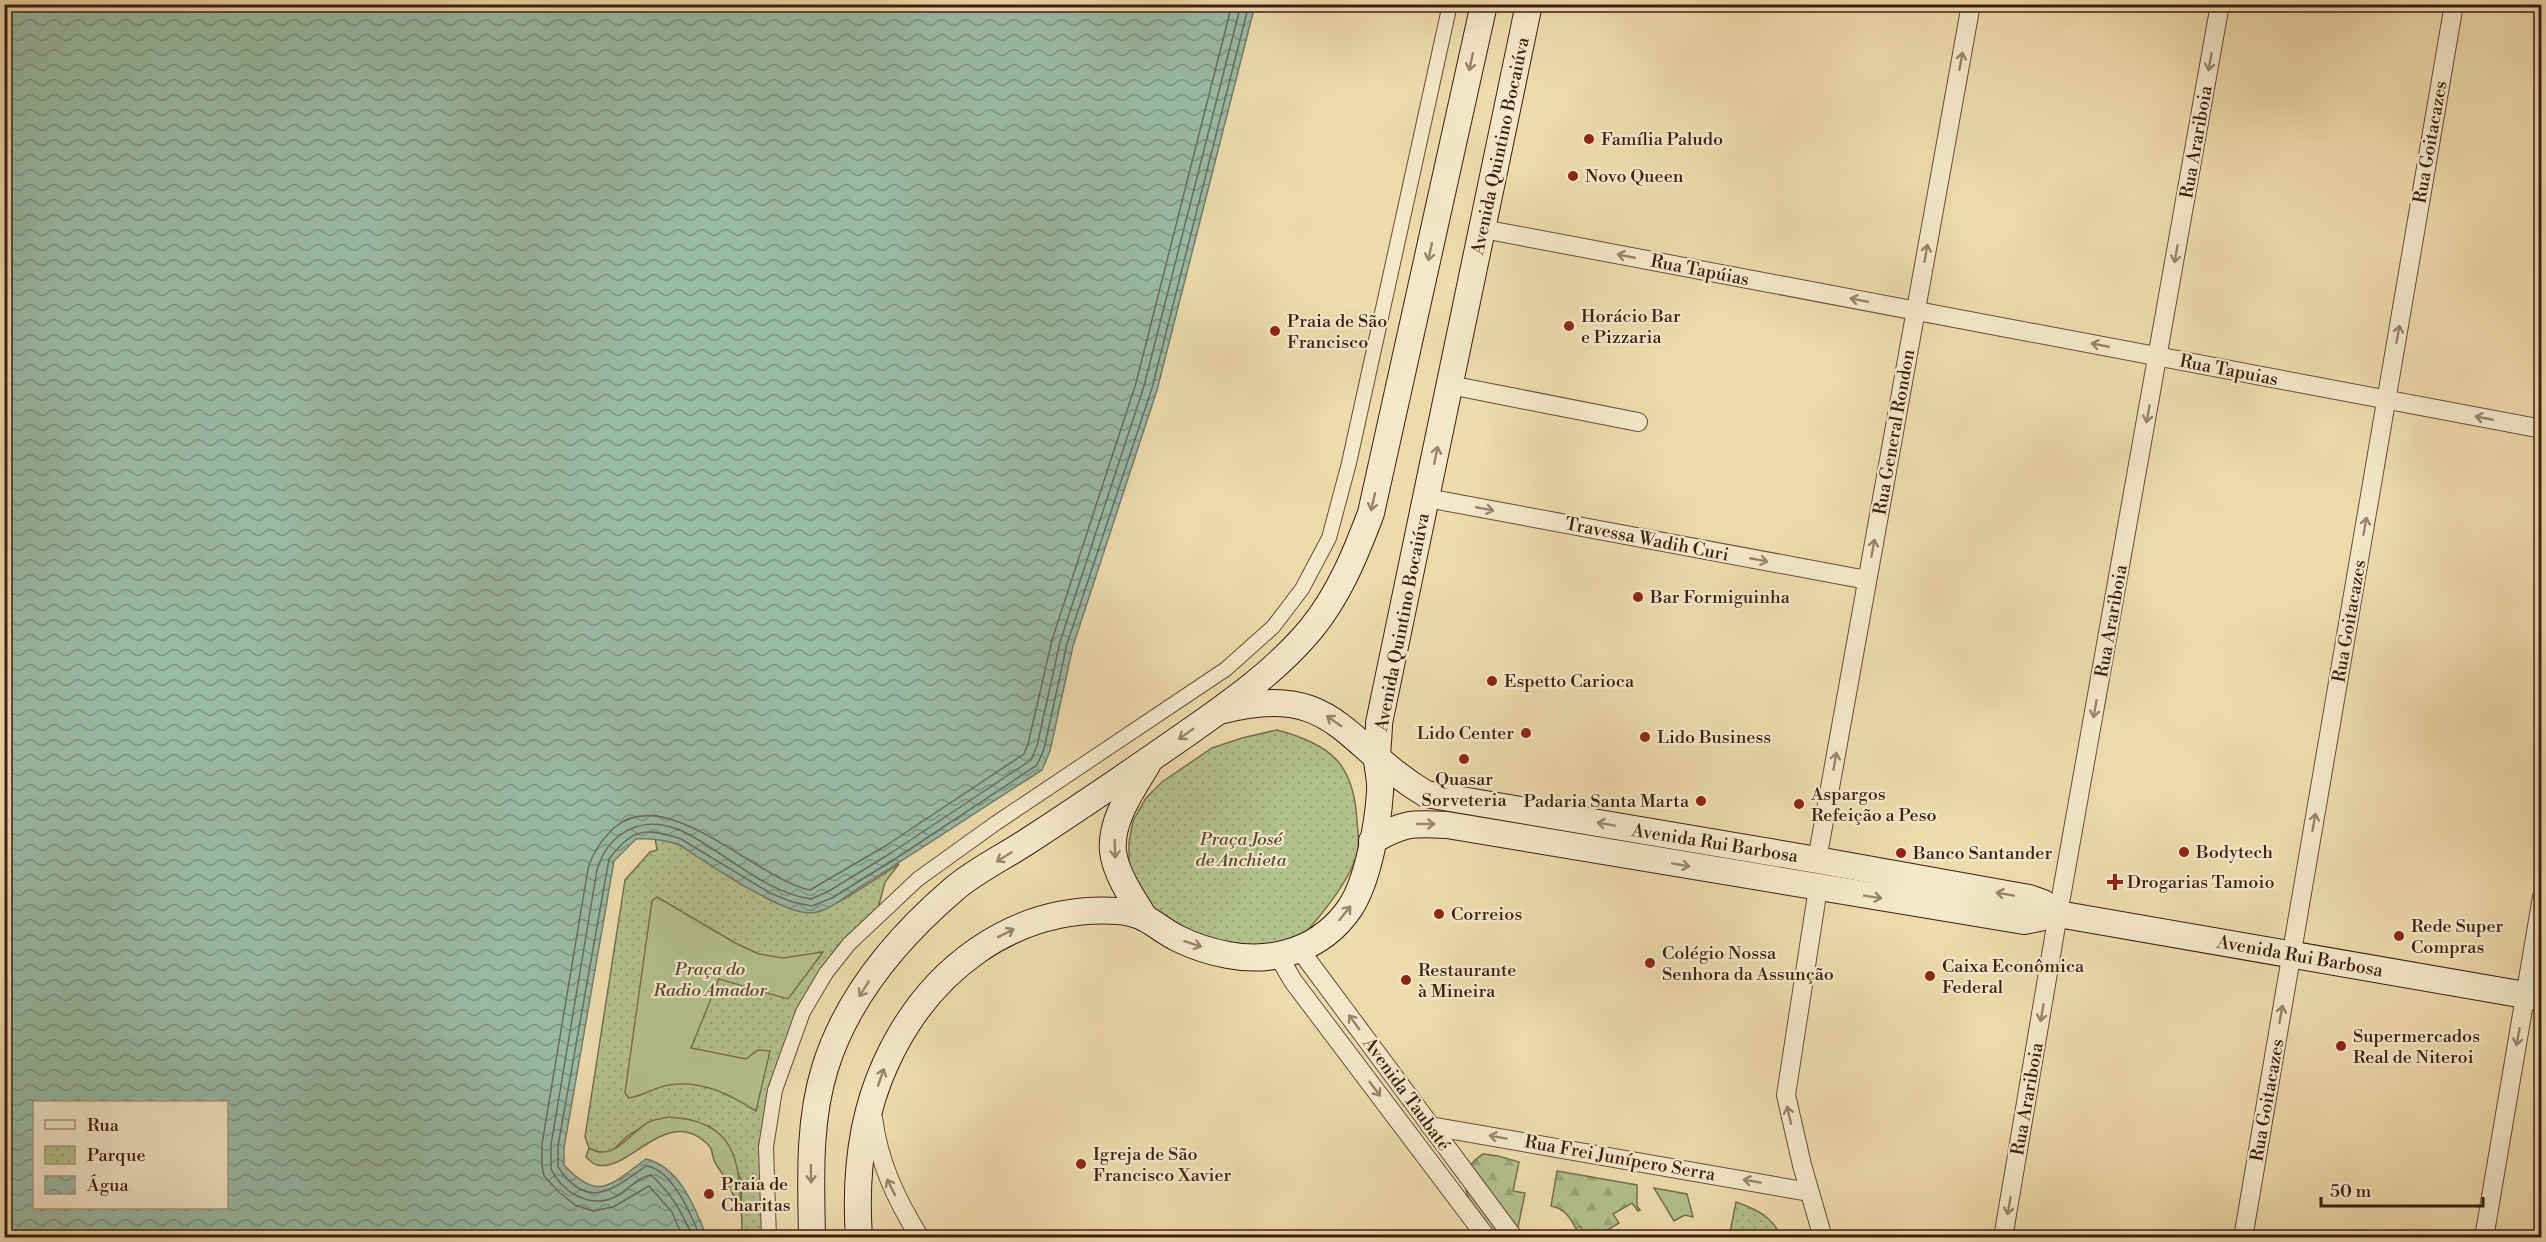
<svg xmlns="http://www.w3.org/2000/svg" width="2546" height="1242" viewBox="0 0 2546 1242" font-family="'Libre Bodoni',serif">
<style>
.grass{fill:url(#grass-tufts);stroke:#787050;stroke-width:1.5}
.forest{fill:url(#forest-firs);stroke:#787050;stroke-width:1.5}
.park{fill:url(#park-dots);stroke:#787050;stroke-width:1.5}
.garden{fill:#b3c18d;stroke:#787050;stroke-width:1.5}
.water{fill:url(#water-waves);stroke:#747d6b;stroke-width:1.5;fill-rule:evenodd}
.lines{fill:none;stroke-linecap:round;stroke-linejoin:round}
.shore{stroke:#6b6d5c;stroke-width:1.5}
.pedestrian-casing{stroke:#684e38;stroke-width:16}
.minor-casing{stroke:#684e38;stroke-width:20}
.secondary-casing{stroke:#3c1f12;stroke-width:28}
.pedestrian{stroke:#f3e8c9;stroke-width:14}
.minor{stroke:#f3e8c9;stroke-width:18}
.secondary{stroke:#f3e8c9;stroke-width:26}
.oneway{stroke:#98846e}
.poi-dot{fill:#8f2418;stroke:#f3e8c9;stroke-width:2}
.labels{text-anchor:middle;stroke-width:4.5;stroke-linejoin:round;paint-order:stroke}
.poi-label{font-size:18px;fill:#3c1f12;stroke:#f3e8c9;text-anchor:start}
.street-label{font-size:18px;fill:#3c1f12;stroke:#f3e8c9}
.park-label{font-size:18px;font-style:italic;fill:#5a4831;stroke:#f3e8c9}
</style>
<defs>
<pattern id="grass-tufts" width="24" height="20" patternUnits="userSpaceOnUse" patternTransform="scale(1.5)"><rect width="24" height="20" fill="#b3c18d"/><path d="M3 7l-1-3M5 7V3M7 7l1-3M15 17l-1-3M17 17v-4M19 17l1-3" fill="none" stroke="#9ba579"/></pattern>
<pattern id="forest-firs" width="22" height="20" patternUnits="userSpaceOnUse" patternTransform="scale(1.5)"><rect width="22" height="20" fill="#b3c18d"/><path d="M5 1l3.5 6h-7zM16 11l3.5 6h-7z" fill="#9ba579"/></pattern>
<pattern id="park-dots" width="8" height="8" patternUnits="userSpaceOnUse" patternTransform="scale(1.5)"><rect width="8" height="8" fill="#b3c18d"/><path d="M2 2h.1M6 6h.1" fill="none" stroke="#9ba579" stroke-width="1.8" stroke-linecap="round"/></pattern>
<pattern id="water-waves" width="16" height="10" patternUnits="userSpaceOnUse" patternTransform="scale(1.5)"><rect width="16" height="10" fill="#9abba6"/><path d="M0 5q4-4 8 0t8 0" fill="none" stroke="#7f9786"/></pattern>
</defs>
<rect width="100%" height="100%" fill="#eddbac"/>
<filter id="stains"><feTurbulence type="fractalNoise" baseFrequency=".00333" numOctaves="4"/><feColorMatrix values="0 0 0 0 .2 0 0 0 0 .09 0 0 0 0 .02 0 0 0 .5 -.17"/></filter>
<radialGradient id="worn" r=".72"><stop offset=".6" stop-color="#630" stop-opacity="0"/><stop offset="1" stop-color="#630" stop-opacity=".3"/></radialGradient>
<!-- grass -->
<path class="grass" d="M1654,1188L1687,1194L1693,1217L1685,1215L1674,1221Z"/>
<!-- forest -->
<g class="forest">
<path d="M1483,1154L1498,1156L1519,1162L1513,1191L1525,1193L1517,1232L1541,1237H1500C1476,1216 1445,1179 1483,1154Z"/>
<path d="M1557,1171L1637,1185V1206L1640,1210L1638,1211L1632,1203L1613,1214L1619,1223L1596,1237L1591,1234L1586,1236L1580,1226L1576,1229C1570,1217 1565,1209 1551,1206Z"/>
</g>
<!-- park -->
<g class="park">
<path d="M1277,730C1330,744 1354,763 1357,821C1358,833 1360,846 1356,857C1347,885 1318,919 1299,940L1225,951L1147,908L1129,867V842L1133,821L1146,798L1162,782L1212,748L1242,738Z"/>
<path d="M655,838C662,840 670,841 677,844C712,858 782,923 820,910C844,902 876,878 899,864L885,882L875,920L849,944L789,1048L766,1147L769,1237H742L741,1179L710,1126C693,1127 649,1127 636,1131C615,1139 616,1164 589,1148L585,1137L625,880L650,852L657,850Z"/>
<path d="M1736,1202C1756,1209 1773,1217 1781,1237H1729Z"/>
</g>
<!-- garden -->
<g class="garden">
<path d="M657,897L737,944L759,954L783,958L823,952L788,999L719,979L691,1048L746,1059L758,1050L770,1051L756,1111C729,1094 702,1080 669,1085C655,1087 643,1096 629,1098L625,1093L652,901Z"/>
<path d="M668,1117C734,1120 740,1158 741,1214C736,1201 731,1188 724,1176C721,1171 716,1166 714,1160C712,1156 713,1151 710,1147C669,1101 630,1173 597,1165C593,1164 589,1160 586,1157L589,1148C614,1163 628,1133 649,1122C655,1119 662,1119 668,1117Z"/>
</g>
<!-- water -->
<path class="water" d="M5,4L1255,5L1157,390L1073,646L1050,751L1042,770C981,809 921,849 860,887C846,896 829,911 812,913C783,915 704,861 678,844C663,840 651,838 636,839L614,861L564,1148V1165C599,1203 611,1184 646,1159C680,1167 695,1208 707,1237H5ZM34,1102H226V1208H34Z"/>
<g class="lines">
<!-- shore -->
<g class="shore">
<path d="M683,1238L672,1212L649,1186L613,1207L593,1211L575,1205L560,1193L544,1176L542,1166V1144L588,869C593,851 602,839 615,827C668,783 756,879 810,890L887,845L1024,754L1028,744L1052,640L1136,383L1232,4"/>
<path d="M693,1238C682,1212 671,1193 651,1175C638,1177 627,1191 615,1197C590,1209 562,1192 551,1169V1145L597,870C609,829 646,814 684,832C726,853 764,892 811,899L829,891L891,853L1031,760L1037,746L1060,642L1144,386L1241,4"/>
<path d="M701,1238C691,1216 673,1169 646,1166C613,1189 588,1212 558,1167V1146L609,859C632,828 646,827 681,839L770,893L792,902L812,906L832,898L895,859L1037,765L1044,749L1067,644L1152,388L1249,4"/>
</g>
<!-- pedestrian casing -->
<g class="pedestrian-casing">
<path id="pedestrian" d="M769,1238L766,1147L775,1090L803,1012L826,973L849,944L918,879L996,823L1226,669L1273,627L1302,589L1329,538L1349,463L1450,4"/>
</g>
<!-- minor casing -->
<g class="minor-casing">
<g id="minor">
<path d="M1483,229L2542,429"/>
<path d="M1450,385L1638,422"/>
<path d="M1427,498L1867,580"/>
<path d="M1817,860L1971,4"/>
<path d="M1818,888L1786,1095L1802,1165L1823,1238"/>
<path d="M1300,950L1514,1238"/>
<path d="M1279,957L1293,981L1487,1238"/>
<path d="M873,1118C879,1163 896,1199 920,1238"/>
<path d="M1430,1126L1809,1192"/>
<path d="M2003,1238L2058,914L2220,4"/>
<path d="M2243,1238L2454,4"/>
<path d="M2484,1238L2542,897"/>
</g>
</g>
<!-- secondary casing -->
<g class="secondary-casing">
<g id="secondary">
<path d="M1224,710C1335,681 1345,746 1426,794L1817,860L2029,898L2043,903L2058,914"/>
<path d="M1372,841C1403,823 1411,823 1447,825L2024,921L2058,914L2542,998"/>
<path d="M1143,915C1132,898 1115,872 1113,851C1110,821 1132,790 1147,765"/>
<path d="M812,1238C811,1181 808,1123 825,1068C847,997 899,936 954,889C976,870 1004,857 1028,841C1082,806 1136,769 1189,732C1232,702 1277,670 1311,629C1339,595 1356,553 1371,513L1484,4"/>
<path d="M859,1238C855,1180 861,1118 885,1065C927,971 1012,905 1117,911C1148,913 1154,927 1179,939C1193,946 1212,952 1228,955C1274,964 1322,949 1350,908C1368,881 1378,824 1380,792C1381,781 1378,771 1377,760C1377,748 1379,735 1379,723L1529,4"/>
</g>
</g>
<!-- pedestrian -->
<use href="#pedestrian" class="pedestrian"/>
<!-- minor -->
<use href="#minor" class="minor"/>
<!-- secondary -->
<use href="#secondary" class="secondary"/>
</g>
<!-- one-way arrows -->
<defs><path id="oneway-shaft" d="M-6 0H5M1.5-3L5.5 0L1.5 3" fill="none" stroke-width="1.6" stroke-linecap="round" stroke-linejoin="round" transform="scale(1.5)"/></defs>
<g class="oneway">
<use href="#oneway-shaft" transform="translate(1961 61) rotate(-80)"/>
<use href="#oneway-shaft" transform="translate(1471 62) rotate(102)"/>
<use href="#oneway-shaft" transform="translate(2210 62) rotate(100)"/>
<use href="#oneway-shaft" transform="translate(1430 252) rotate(102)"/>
<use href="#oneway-shaft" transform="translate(1926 253) rotate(-80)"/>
<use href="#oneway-shaft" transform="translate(2176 254) rotate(100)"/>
<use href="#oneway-shaft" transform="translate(1626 256) rotate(-169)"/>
<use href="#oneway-shaft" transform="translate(1859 300) rotate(-169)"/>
<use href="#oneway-shaft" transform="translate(2398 334) rotate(-80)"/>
<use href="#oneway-shaft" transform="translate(2100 345) rotate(-169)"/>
<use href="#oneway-shaft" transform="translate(2148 414) rotate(100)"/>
<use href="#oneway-shaft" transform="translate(2484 418) rotate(-169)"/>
<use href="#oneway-shaft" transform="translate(1436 455) rotate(-79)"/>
<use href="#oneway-shaft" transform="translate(1373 502) rotate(103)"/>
<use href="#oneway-shaft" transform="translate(1485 509) rotate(11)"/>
<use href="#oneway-shaft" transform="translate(2365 526) rotate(-80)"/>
<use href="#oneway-shaft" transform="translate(1873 548) rotate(-80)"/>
<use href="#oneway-shaft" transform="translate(1759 560) rotate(11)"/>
<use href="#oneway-shaft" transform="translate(2095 709) rotate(100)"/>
<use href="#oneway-shaft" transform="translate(1334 721) rotate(-145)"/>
<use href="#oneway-shaft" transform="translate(1186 734) rotate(145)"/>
<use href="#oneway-shaft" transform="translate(1835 761) rotate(-80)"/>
<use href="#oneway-shaft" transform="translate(2314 822) rotate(-80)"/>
<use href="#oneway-shaft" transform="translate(1426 824)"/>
<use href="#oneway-shaft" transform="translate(1606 824) rotate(-170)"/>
<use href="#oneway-shaft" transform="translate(1115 849) rotate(88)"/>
<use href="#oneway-shaft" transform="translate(1004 857) rotate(148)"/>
<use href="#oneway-shaft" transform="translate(1681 865) rotate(10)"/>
<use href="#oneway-shaft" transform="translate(2005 894) rotate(-170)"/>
<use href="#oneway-shaft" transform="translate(1873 897) rotate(9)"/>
<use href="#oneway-shaft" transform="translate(1345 913) rotate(-51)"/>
<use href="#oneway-shaft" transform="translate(1006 933) rotate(-27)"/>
<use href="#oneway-shaft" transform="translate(1193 944) rotate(18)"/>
<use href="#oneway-shaft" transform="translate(864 989) rotate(122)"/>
<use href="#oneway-shaft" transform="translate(2042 1013) rotate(100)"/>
<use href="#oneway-shaft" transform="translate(2281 1014) rotate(-80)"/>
<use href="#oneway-shaft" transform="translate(1354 1022) rotate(-126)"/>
<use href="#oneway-shaft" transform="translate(2518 1037) rotate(100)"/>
<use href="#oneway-shaft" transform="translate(881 1077) rotate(-71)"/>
<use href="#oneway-shaft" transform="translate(1375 1089) rotate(53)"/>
<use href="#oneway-shaft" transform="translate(1789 1115) rotate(-103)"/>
<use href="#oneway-shaft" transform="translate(1498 1137) rotate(-170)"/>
<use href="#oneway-shaft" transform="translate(811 1174) rotate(89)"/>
<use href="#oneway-shaft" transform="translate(1752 1181) rotate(-170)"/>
<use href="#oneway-shaft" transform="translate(891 1187) rotate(-116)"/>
<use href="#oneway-shaft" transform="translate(2009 1206) rotate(100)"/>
</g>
<!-- markers -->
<g class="poi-dot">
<circle cx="1589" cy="139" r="6"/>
<circle cx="1573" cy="176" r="6"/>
<circle cx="1569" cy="326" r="6"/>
<circle cx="1275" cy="331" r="6"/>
<circle cx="1638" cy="597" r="6"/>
<circle cx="1492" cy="681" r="6"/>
<circle cx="1526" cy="733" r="6"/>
<circle cx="1645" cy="737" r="6"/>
<circle cx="1464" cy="759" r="6"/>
<circle cx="1701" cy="801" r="6"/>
<circle cx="1799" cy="804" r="6"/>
<circle cx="2184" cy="852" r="6"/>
<circle cx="1901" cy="853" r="6"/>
<path d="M2112 873h6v6h6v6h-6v6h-6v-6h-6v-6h6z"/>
<circle cx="1439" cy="914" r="6"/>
<circle cx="2399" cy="936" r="6"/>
<circle cx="1650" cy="963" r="6"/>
<circle cx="1930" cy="976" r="6"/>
<circle cx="1406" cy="980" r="6"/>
<circle cx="2341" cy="1046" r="6"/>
<circle cx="1081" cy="1164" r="6"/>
<circle cx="709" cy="1194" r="6"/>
</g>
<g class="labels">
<!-- poi labels -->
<g class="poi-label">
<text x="1601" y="145">Família Paludo</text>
<text x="1585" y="182">Novo Queen</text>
<text x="1581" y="322">Horácio Bar<tspan x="1581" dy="21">e Pizzaria</tspan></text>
<text x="1287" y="327">Praia de São<tspan x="1287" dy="21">Francisco</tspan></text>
<text x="1650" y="603">Bar Formiguinha</text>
<text x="1504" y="687">Espetto Carioca</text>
<text x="1514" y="739" text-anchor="end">Lido Center</text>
<text x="1657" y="743">Lido Business</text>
<text x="1464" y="785" text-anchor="middle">Quasar<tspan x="1464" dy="21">Sorveteria</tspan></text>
<text x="1811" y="800">Aspargos<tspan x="1811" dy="21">Refeição a Peso</tspan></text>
<text x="1689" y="807" text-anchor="end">Padaria Santa Marta</text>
<text x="2196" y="858">Bodytech</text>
<text x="1913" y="859">Banco Santander</text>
<text x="2127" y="888">Drogarias Tamoio</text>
<text x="1451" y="920">Correios</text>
<text x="2411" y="932">Rede Super<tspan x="2411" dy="21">Compras</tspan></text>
<text x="1662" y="959">Colégio Nossa<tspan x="1662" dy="21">Senhora da Assunção</tspan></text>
<text x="1942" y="972">Caixa Econômica<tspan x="1942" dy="21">Federal</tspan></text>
<text x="1418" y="976">Restaurante<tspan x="1418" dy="21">à Mineira</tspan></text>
<text x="2353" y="1042">Supermercados<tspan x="2353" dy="21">Real de Niteroi</tspan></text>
<text x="1093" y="1160">Igreja de São<tspan x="1093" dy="21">Francisco Xavier</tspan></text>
<text x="721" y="1190">Praia de<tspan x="721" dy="21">Charitas</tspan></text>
</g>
<!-- street labels -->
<g class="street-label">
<text transform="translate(2196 142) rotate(-80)" y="6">Rua Arariboia</text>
<text transform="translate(2430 142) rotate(-80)" y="6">Rua Goitacazes</text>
<text transform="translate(1500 146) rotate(-78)" y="6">Avenida Quintino Bocaiúva</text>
<text transform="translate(1700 270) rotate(11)" y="6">Rua Tapúias</text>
<text transform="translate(2229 370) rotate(11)" y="6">Rua Tapuias</text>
<text transform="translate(1894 432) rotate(-80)" y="6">Rua General Rondon</text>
<text transform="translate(1647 539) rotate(11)" y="6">Travessa Wadih Curi</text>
<text transform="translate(2111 621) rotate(-80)" y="6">Rua Arariboia</text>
<text transform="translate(2349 621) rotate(-80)" y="6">Rua Goitacazes</text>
<text transform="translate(1402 622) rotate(-79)" y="6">Avenida Quintino Bocaiúva</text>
<text transform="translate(1715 843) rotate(9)" y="6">Avenida Rui Barbosa</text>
<text transform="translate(2300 956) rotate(10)" y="6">Avenida Rui Barbosa</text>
<text transform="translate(1407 1094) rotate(54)" y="6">Avenida Taubaté</text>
<text transform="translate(2027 1099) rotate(-80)" y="6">Rua Arariboia</text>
<text transform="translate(2267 1100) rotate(-80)" y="6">Rua Goitacazes</text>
<text transform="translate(1620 1158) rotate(10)" y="6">Rua Frei Junípero Serra</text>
</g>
<!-- park labels -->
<g class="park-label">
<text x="1241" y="845">Praça José<tspan x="1241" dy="21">de Anchieta</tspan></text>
<text x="710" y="975">Praça do<tspan x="710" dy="21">Radio Amador</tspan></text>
</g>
</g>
<!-- margin -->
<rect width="2546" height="1242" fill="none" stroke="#eddbac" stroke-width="24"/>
<rect x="6" y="6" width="2534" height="1230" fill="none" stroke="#3c1f12" stroke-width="3"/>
<rect x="12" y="12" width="2522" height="1218" fill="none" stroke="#3c1f12" stroke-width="1.5"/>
<!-- legend -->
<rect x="33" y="1101" width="195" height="108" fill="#f3e8c9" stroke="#aa9880" stroke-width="1.5"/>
<rect x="45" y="1120" width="30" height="9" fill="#f3e8c9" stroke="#aa9880" stroke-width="1.5"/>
<text x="87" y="1131" font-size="18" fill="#3c1f12">Rua</text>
<rect x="45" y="1146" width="30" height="18" fill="url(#park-dots)" stroke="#aa9880" stroke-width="1.5"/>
<text x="87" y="1161" font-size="18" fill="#3c1f12">Parque</text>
<rect x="45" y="1176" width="30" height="18" fill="url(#water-waves)" stroke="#aa9880" stroke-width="1.5"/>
<text x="87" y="1191" font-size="18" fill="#3c1f12">Água</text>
<!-- scale -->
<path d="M2321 1197v9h162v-9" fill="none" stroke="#3c1f12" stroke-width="3"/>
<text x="2330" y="1197" font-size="18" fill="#3c1f12" stroke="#f3e8c9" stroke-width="4.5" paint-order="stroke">50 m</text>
<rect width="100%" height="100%" filter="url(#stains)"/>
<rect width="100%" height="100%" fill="url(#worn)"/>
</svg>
